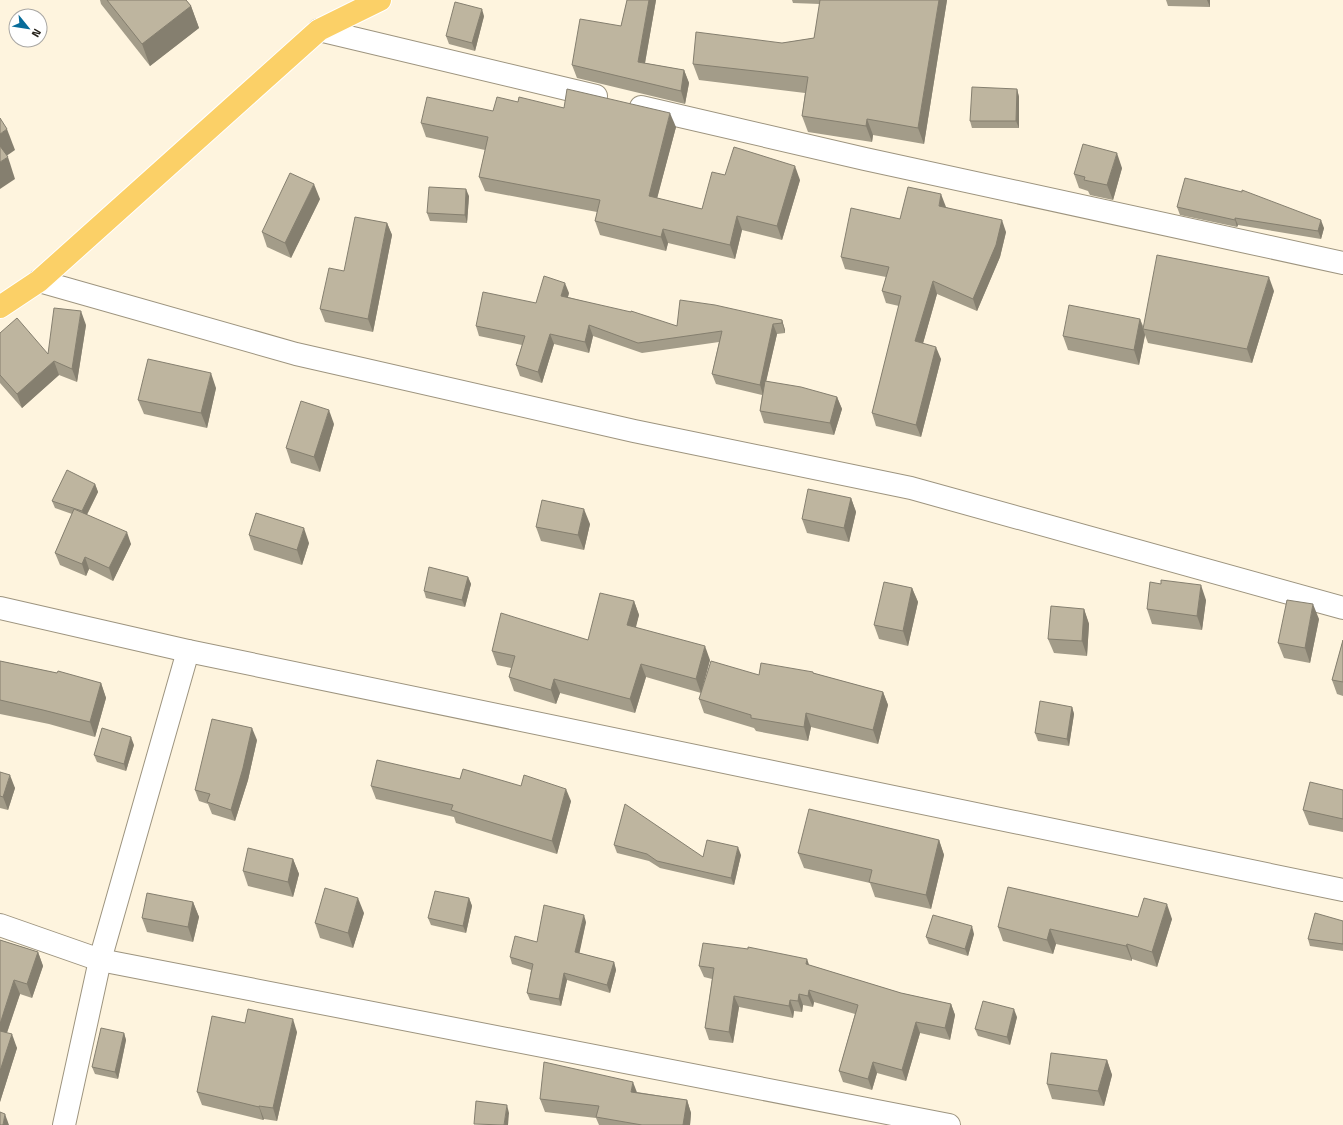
<svg xmlns="http://www.w3.org/2000/svg" width="1343" height="1125" viewBox="0 0 1343 1125" font-family="'Titillium Web',sans-serif">
<style>
.lines{fill:none;stroke-linecap:round;stroke-linejoin:round}
.street-casing{stroke:#9d947f;stroke-width:24}
.highway-casing{stroke:#fff;stroke-width:24}
.street{stroke:#fff;stroke-width:22}
.highway{stroke:#fbd067;stroke-width:22}
.wall{fill:#a39c89}
.shaded-wall{fill:#857f6f}
.building{fill:#beb59f;stroke:#857f6f}
</style>
<rect width="100%" height="100%" fill="#fef4de"/>
<g class="lines">
<!-- street casing -->
<g class="street-casing">
<g id="street">
<path d="M319,30L596,96"/>
<path d="M641,107L865,159L1343,263"/>
<path d="M39,281L296,354L634,431L911,488L1343,608"/>
<path d="M0,608L188,651L1343,890"/>
<path d="M0,925L100,960L949,1125"/>
<path d="M64,1125L100,960L188,651"/>
</g>
</g>
<!-- highway casing -->
<g class="highway-casing">
<path id="highway" d="M0,307L39,281L319,30L380,0"/>
</g>
<!-- street -->
<use href="#street" class="street"/>
<!-- highway -->
<use href="#highway" class="highway"/>
</g>
<!-- wall -->
<g class="wall">
<path d="M100,0H186L191,6L199,28L150,66L101,4Z"/>
<path d="M627,0H656L645,63L684,70L689,83L685,104L577,78L572,65L621,26Z"/>
<path d="M792,0H947L924,144L873,135L872,142L808,132L802,116L805,93L699,80L693,64L782,43L814,38L820,4L793,3Z"/>
<path d="M1166,0H1210V7L1168,6Z"/>
<path d="M484,16L475,51L449,44L446,36Z"/>
<path d="M1017,89L1019,97V128H972L970,121Z"/>
<path d="M518,102L564,108L676,127L657,198L702,209L725,175L800,180L782,240L742,230L735,259L668,243L666,251L600,235L595,221L597,212L485,191L479,177L485,150L426,137L421,123L493,111Z"/>
<path d="M1122,168L1113,200L1090,195L1088,191L1079,188L1074,174Z"/>
<path d="M1242,192L1324,228L1321,239L1238,225L1237,227L1180,215L1177,207Z"/>
<path d="M469,196L467,223L430,221L427,213Z"/>
<path d="M320,199L291,258L267,247L262,232Z"/>
<path d="M946,207L1006,232L1000,257L977,311L937,294L923,343L941,359L921,437L876,426L872,413L899,306L886,303L882,291L886,277L845,269L841,257L900,219Z"/>
<path d="M387,223L392,235L373,332L325,322L320,309L344,271Z"/>
<path d="M1274,291L1252,363L1148,343L1145,335L1139,365L1068,350L1063,336L1140,319L1144,328Z"/>
<path d="M569,293L568,297L677,326L782,320L785,330V333L777,334L766,381L837,397L842,409L834,435L764,423L760,411L762,395L716,384L712,374L719,342L642,353L593,336L589,353L554,344L542,383L520,376L516,365L522,345L479,336L476,326L536,303Z"/>
<path d="M86,325L77,382L59,375L22,408L0,383V333L48,354Z"/>
<path d="M216,388L207,428L144,414L138,400Z"/>
<path d="M334,424L320,472L291,463L286,448Z"/>
<path d="M95,484L98,492L87,515L131,544L113,581L89,569L86,576L60,565L55,553L72,514L55,508L52,501Z"/>
<path d="M851,498L856,512L849,542L807,533L802,519Z"/>
<path d="M590,524L584,550L541,541L536,527Z"/>
<path d="M249,535L309,543L302,565L254,550Z"/>
<path d="M468,577L471,584L465,607L426,598L424,591Z"/>
<path d="M912,588L918,602L908,646L879,639L874,625Z"/>
<path d="M1206,600L1202,630L1152,624L1147,609Z"/>
<path d="M634,601L639,615L635,628L710,660L701,693L646,677L635,713L560,693L556,704L514,691L509,677L511,668L497,665L492,651L588,640Z"/>
<path d="M1084,609L1089,624L1087,656L1054,653L1048,639Z"/>
<path d="M1319,619L1310,663L1284,658L1278,643Z"/>
<path d="M1343,640V696L1337,694L1332,680Z"/>
<path d="M0,661L57,673L101,683L106,698L95,737L49,724L0,714Z"/>
<path d="M813,672V673L883,692L888,705L878,744L811,727L808,741L756,731L754,728L704,713L699,699L759,675Z"/>
<path d="M1072,707L1074,714L1069,746L1038,741L1035,733Z"/>
<path d="M257,740L248,780L235,821L212,814L208,804L199,801L195,790Z"/>
<path d="M134,745L126,771L97,762L94,755Z"/>
<path d="M0,772L15,788L8,810L0,808Z"/>
<path d="M460,779L571,801L557,854L456,823L454,817L376,799L371,786Z"/>
<path d="M1343,790V832L1309,825L1303,810Z"/>
<path d="M939,840L944,855L931,909L875,897L870,883L804,868L798,853Z"/>
<path d="M614,845L703,857L741,855L734,885L660,868L649,861L617,853Z"/>
<path d="M293,859L299,874L293,897L248,886L243,871Z"/>
<path d="M469,898L472,906L466,933L431,925L428,918Z"/>
<path d="M193,902L199,917L193,942L147,932L142,918Z"/>
<path d="M364,913L353,948L320,938L315,923Z"/>
<path d="M1138,917L1172,919L1157,967L1132,959V961L1056,944L1053,954L1003,941L998,927Z"/>
<path d="M1343,921V951L1310,946L1308,939Z"/>
<path d="M586,922L579,953L614,962L616,970L610,993L567,980L561,1006L530,1000L527,993L531,970L512,964L510,957L537,942Z"/>
<path d="M974,934L968,956L929,944L926,937Z"/>
<path d="M0,940L38,952L43,966L32,998L20,994L7,1033L17,1048L0,1102Z"/>
<path d="M809,965L901,993L951,1004L955,1015L950,1040L920,1033L906,1081L877,1073L872,1090L843,1082L839,1071L855,1014L814,1002L813,1007L803,1005L802,1012L794,1011L793,1018L739,1007L733,1043L709,1040L705,1028L712,979L704,977L699,966Z"/>
<path d="M1017,1017L1010,1045L978,1036L975,1029Z"/>
<path d="M245,1023L297,1032L277,1121L264,1119L263,1120L202,1105L197,1092Z"/>
<path d="M124,1033L126,1040L118,1079L95,1074L92,1067Z"/>
<path d="M1107,1060L1112,1075L1104,1106L1052,1099L1047,1084Z"/>
<path d="M637,1092L687,1100L691,1113L690,1125H599L596,1118L545,1112L540,1099Z"/>
</g>
<!-- shaded-wall -->
<g class="shaded-wall">
<path d="M649,0H656L643,74L638,62Z"/>
<path d="M939,0H947L924,144L918,128Z"/>
<path d="M1207,0H1210V7Z"/>
<path d="M191,6L199,28L150,66L142,44Z"/>
<path d="M482,9L484,16L475,51L472,43Z"/>
<path d="M684,70L689,83L685,104L681,91Z"/>
<path d="M1017,89L1019,97V128L1016,121Z"/>
<path d="M670,113L676,127L654,210L649,196Z"/>
<path d="M867,119L873,135L872,142L866,126Z"/>
<path d="M7,129L15,150L2,159L0,153V134Z"/>
<path d="M1117,153L1122,168L1113,200L1107,185Z"/>
<path d="M8,157L15,179L0,189V162Z"/>
<path d="M795,166L800,180L782,240L777,226Z"/>
<path d="M314,184L320,199L291,258L285,243Z"/>
<path d="M466,189L469,196L467,223L465,215Z"/>
<path d="M941,194L946,207L944,218L939,206Z"/>
<path d="M737,216L742,230L735,259L730,245Z"/>
<path d="M1235,218L1238,225L1237,227L1235,220Z"/>
<path d="M1002,220L1006,232L1000,257L977,311L973,299Z"/>
<path d="M1321,220L1324,228L1321,239L1318,231Z"/>
<path d="M387,223L392,235L373,332L368,319Z"/>
<path d="M663,229L668,243L666,251L661,237Z"/>
<path d="M1269,277L1274,291L1252,363L1247,349Z"/>
<path d="M933,281L937,294L920,354L915,341Z"/>
<path d="M565,283L569,293L565,306L561,296Z"/>
<path d="M81,311L86,325L77,382L72,369Z"/>
<path d="M1140,319L1145,335L1139,365L1134,350Z"/>
<path d="M782,320L785,330V333L782,323Z"/>
<path d="M773,324L777,334L763,395L760,385Z"/>
<path d="M589,325L593,336L589,353L585,342Z"/>
<path d="M550,334L554,344L542,383L538,372Z"/>
<path d="M936,347L941,359L921,437L916,425Z"/>
<path d="M54,361L59,375L22,408L17,394Z"/>
<path d="M211,373L216,388L207,428L201,413Z"/>
<path d="M837,397L842,409L834,435L830,423Z"/>
<path d="M329,410L334,424L320,472L314,457Z"/>
<path d="M95,484L98,492L85,518L82,511Z"/>
<path d="M851,498L856,512L849,542L844,528Z"/>
<path d="M584,509L590,524L584,550L578,535Z"/>
<path d="M304,528L309,543L302,565L297,550Z"/>
<path d="M127,532L131,544L113,581L109,568Z"/>
<path d="M85,557L89,569L86,576L82,564Z"/>
<path d="M468,577L471,584L465,607L462,600Z"/>
<path d="M1201,585L1206,600L1202,630L1197,616Z"/>
<path d="M912,588L918,602L908,646L903,631Z"/>
<path d="M634,601L639,615L633,639L627,625Z"/>
<path d="M1313,604L1319,619L1310,663L1305,648Z"/>
<path d="M1084,609L1089,624L1087,656L1082,641Z"/>
<path d="M705,646L710,660L701,693L696,679Z"/>
<path d="M641,664L646,677L635,713L630,699Z"/>
<path d="M554,679L560,693L556,704L551,690Z"/>
<path d="M101,683L106,698L95,737L90,722Z"/>
<path d="M883,692L888,705L878,744L873,730Z"/>
<path d="M1072,707L1074,714L1069,746L1067,739Z"/>
<path d="M806,713L811,727L808,741L804,727Z"/>
<path d="M252,728L257,740L248,780L235,821L231,810Z"/>
<path d="M131,737L134,745L126,771L124,764Z"/>
<path d="M10,775L15,788L8,810L3,797Z"/>
<path d="M566,789L571,801L557,854L552,841Z"/>
<path d="M939,840L944,855L931,909L926,895Z"/>
<path d="M738,847L741,855L734,885L731,878Z"/>
<path d="M293,859L299,874L293,897L288,882Z"/>
<path d="M358,898L364,913L353,948L348,933Z"/>
<path d="M469,898L472,906L466,933L463,926Z"/>
<path d="M193,902L199,917L193,942L188,927Z"/>
<path d="M1167,904L1172,919L1157,967L1152,952Z"/>
<path d="M584,915L586,922L578,960L575,952Z"/>
<path d="M972,926L974,934L968,956L965,949Z"/>
<path d="M1050,929L1056,944L1053,954L1047,940Z"/>
<path d="M1127,944L1132,959V961L1126,946Z"/>
<path d="M38,952L43,966L32,998L27,984Z"/>
<path d="M807,959L811,970L806,964Z"/>
<path d="M614,962L616,970L610,993L607,985Z"/>
<path d="M564,973L567,980L561,1006L559,999Z"/>
<path d="M14,980L20,994L3,1044L0,1036V1024Z"/>
<path d="M809,990L814,1002L813,1007L808,996Z"/>
<path d="M799,994L803,1005L802,1012L798,1001Z"/>
<path d="M734,996L739,1007L733,1043L729,1032Z"/>
<path d="M790,1000L794,1011L793,1018L789,1006Z"/>
<path d="M951,1004L955,1015L950,1040L945,1028Z"/>
<path d="M1014,1009L1017,1017L1010,1045L1007,1037Z"/>
<path d="M293,1019L297,1032L277,1121L273,1108Z"/>
<path d="M916,1022L920,1033L906,1081L902,1070Z"/>
<path d="M124,1033L126,1040L118,1079L115,1072Z"/>
<path d="M12,1034L17,1048L0,1102V1071Z"/>
<path d="M1107,1060L1112,1075L1104,1106L1098,1091Z"/>
<path d="M873,1062L877,1073L872,1090L868,1079Z"/>
<path d="M633,1082L638,1095L631,1092Z"/>
<path d="M687,1100L691,1113L690,1125H683Z"/>
<path d="M507,1105L509,1113L508,1125H504Z"/>
<path d="M259,1106L264,1119L263,1120L259,1107Z"/>
<path d="M5,1114L9,1125H3Z"/>
</g>
<!-- building -->
<g class="building">
<path d="M107,0H186L191,6L142,44Z"/>
<path d="M627,0H649L638,62L684,70L681,91L572,65L580,19L621,26Z"/>
<path d="M820,0H939L918,128L867,119L866,126L802,116L808,77L693,64L696,32L782,43L814,38Z"/>
<path d="M455,2L482,9L472,43L446,36Z"/>
<path d="M972,87L1017,89L1016,121H970Z"/>
<path d="M567,89L670,113L649,196L702,209L712,172L725,175L734,147L795,166L777,226L737,216L730,245L663,229L661,237L595,221L600,200L479,177L488,137L421,123L427,97L493,111L497,97L518,102L519,97L564,108Z"/>
<path d="M0,118L7,129L0,134Z"/>
<path d="M1083,144L1117,153L1107,185L1084,180L1085,177L1074,174Z"/>
<path d="M0,146L8,157L0,162Z"/>
<path d="M290,173L314,184L285,243L262,232Z"/>
<path d="M1185,178L1242,192V190L1321,220L1318,231L1235,218V220L1177,207Z"/>
<path d="M429,187L466,189L465,215L427,213Z"/>
<path d="M908,187L941,194L939,206L1002,220L996,245L973,299L933,281L915,341L936,347L916,425L872,413L901,296L882,291L889,267L841,257L851,208L900,219Z"/>
<path d="M355,217L387,223L368,319L320,309L329,268L344,271Z"/>
<path d="M1157,255L1269,277L1247,349L1143,329Z"/>
<path d="M544,276L565,283L561,296L631,312V311L677,326L680,300L715,305L782,320V323L773,324L760,385L712,374L722,331L638,343L589,325L585,342L550,334L538,372L516,365L525,336L476,326L483,292L536,303Z"/>
<path d="M1069,305L1140,319L1134,350L1063,336Z"/>
<path d="M54,308L81,311L72,369L54,361L17,394L0,375V333L17,318L48,354Z"/>
<path d="M148,359L211,373L201,413L138,400Z"/>
<path d="M765,381L801,387L837,397L830,423L760,411Z"/>
<path d="M301,401L329,410L314,457L286,448Z"/>
<path d="M67,470L95,484L82,511L52,501Z"/>
<path d="M808,489L851,498L844,528L802,519Z"/>
<path d="M542,500L584,509L578,535L536,527Z"/>
<path d="M74,509L127,532L109,568L85,557L82,564L55,553Z"/>
<path d="M256,513L304,528L297,550L249,535Z"/>
<path d="M429,567L468,577L462,600L424,591Z"/>
<path d="M1161,580L1201,585L1197,616L1147,609L1150,582L1161,584Z"/>
<path d="M884,582L912,588L903,631L874,625Z"/>
<path d="M600,593L634,601L627,625L705,646L696,679L641,664L630,699L554,679L551,690L509,677L515,656L492,651L501,613L588,640Z"/>
<path d="M1287,600L1313,604L1305,648L1278,643Z"/>
<path d="M1051,606L1084,609L1082,641L1048,639Z"/>
<path d="M1343,640V682L1332,680Z"/>
<path d="M0,661L57,673L58,671L101,683L90,722L43,710L0,700Z"/>
<path d="M711,661L759,675L761,663L813,672V673L883,692L873,730L806,713L804,727L751,718V715L699,699Z"/>
<path d="M1040,701L1072,707L1067,739L1035,733Z"/>
<path d="M212,719L252,728L243,768L231,810L207,802L210,794L195,790Z"/>
<path d="M102,728L131,737L124,764L94,755Z"/>
<path d="M377,760L460,779L463,769L521,786L524,775L566,789L552,841L451,810L453,805L371,786Z"/>
<path d="M0,772L10,775L3,797L0,796Z"/>
<path d="M1310,782L1343,790V819L1303,810Z"/>
<path d="M625,804L703,857L707,840L738,847L731,878L657,861L647,854L614,845Z"/>
<path d="M809,809L939,840L926,895L869,882L872,870L798,853Z"/>
<path d="M248,848L293,859L288,882L243,871Z"/>
<path d="M1008,887L1138,917L1144,898L1167,904L1152,952L1127,944L1126,946L1050,929L1047,940L998,927Z"/>
<path d="M325,888L358,898L348,933L315,923Z"/>
<path d="M435,891L469,898L463,926L428,918Z"/>
<path d="M147,893L193,902L188,927L142,918Z"/>
<path d="M544,905L584,915L575,952L614,962L607,985L564,973L559,999L527,993L533,964L510,957L515,936L537,942Z"/>
<path d="M1315,913L1343,921V944L1308,939Z"/>
<path d="M933,915L972,926L965,949L926,937Z"/>
<path d="M0,940L38,952L27,984L14,980L0,1024Z"/>
<path d="M703,943L748,949V947L807,959L806,964L901,993L951,1004L945,1028L916,1022L902,1070L873,1062L868,1079L839,1071L858,1005L809,990L808,996L799,994L798,1001L790,1000L789,1006L734,996L729,1032L705,1028L714,968L699,966Z"/>
<path d="M983,1001L1014,1009L1007,1037L975,1029Z"/>
<path d="M248,1009L293,1019L273,1108L259,1106V1107L197,1092L212,1016L245,1023Z"/>
<path d="M101,1028L124,1033L115,1072L92,1067Z"/>
<path d="M0,1031L12,1034L0,1071Z"/>
<path d="M1051,1053L1107,1060L1098,1091L1047,1084Z"/>
<path d="M544,1062L633,1082L631,1092L687,1100L683,1125H642L596,1117L599,1106L540,1099Z"/>
<path d="M476,1101L507,1105L504,1125L474,1124Z"/>
<path d="M0,1112L5,1114L3,1125H4H0Z"/>
</g>
<!-- north arrow -->
<g transform="translate(28 28) rotate(120)"><circle r="19" fill="#ffffff" stroke="#a9a7a4"/>
<path d="M0-3L7 15L0 10L-7 15Z" fill="#076c9a"/>
<text y="-6" font-size="11" font-weight="bold" text-anchor="middle" fill="#27231b">N</text>
</g>
</svg>
